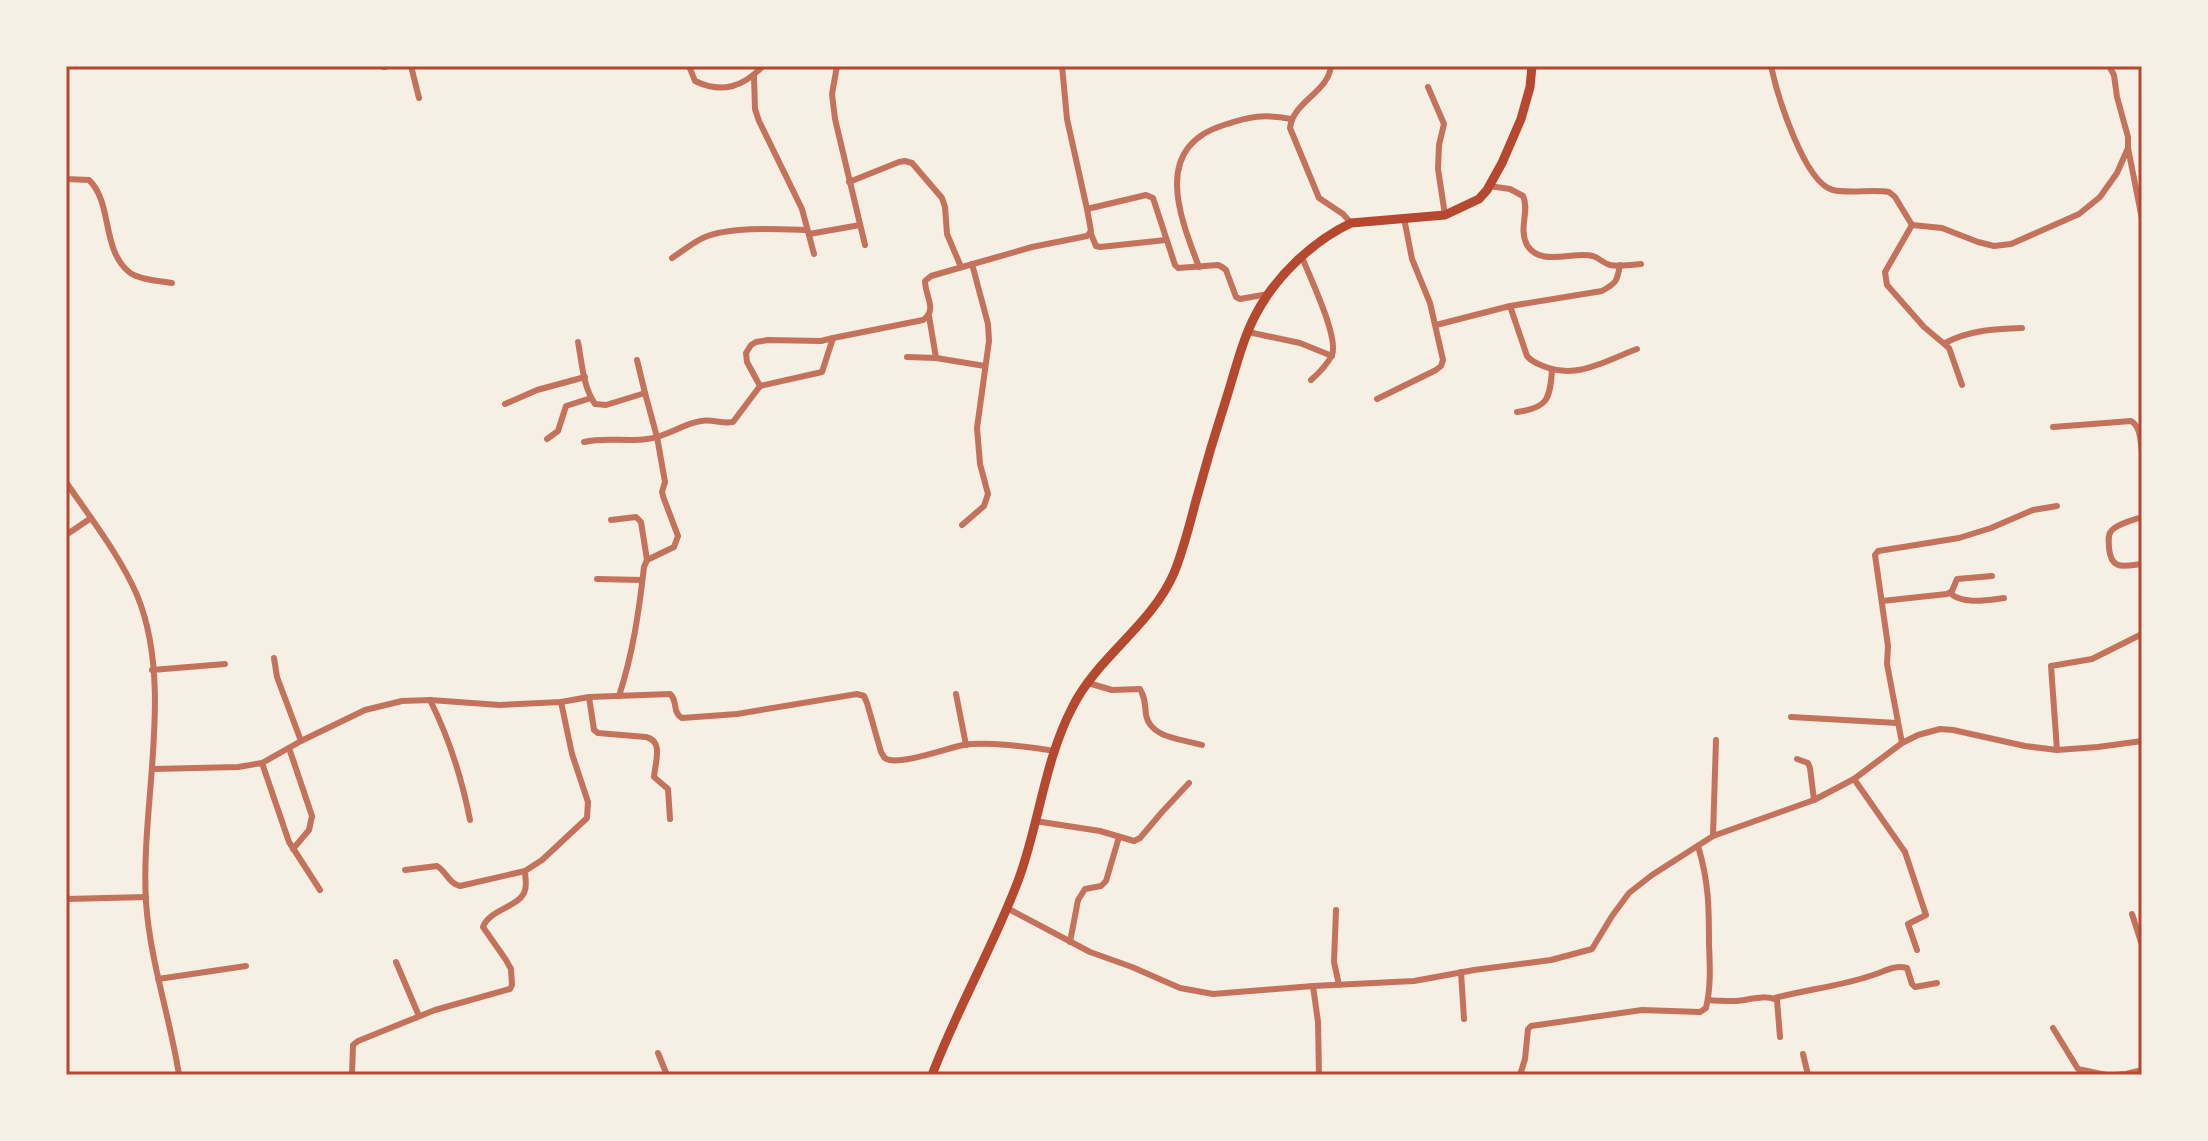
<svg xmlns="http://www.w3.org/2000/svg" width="2208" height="1141" viewBox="0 0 2208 1141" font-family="Ubuntu,sans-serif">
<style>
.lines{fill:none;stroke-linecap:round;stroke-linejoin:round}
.minor{stroke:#c5725c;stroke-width:6}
.primary{stroke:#b5482f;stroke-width:9}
.neatline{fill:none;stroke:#b5482f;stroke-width:3}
</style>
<rect width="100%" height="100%" fill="#f6efe4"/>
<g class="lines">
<!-- minor -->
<g class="minor">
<path d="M411,66L419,98"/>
<path d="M689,66L695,81C722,94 743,87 763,66"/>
<path d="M837,66L832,94L835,119L865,245"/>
<path d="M1062,66L1067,119L1087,209L1146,195L1153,198L1175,265L1178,268L1218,265L1222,267L1226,270L1236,297L1240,299L1268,294"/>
<path d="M1331,66C1328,93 1293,101 1290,128L1319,198L1343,214L1351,223"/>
<path d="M1771,66C1777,94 1804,183 1833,190C1851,194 1871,189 1889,192L1895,197L1912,225L1942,228L1978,242L1994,246L2011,244L2079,214L2100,197L2117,173L2128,148V137L2117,97L2114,75L2109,66"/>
<path d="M384,67L388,66"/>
<path d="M754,76L755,109L759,121L802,209L814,254"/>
<path d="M1428,87L1444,124L1439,145L1438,169L1445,215"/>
<path d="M2128,148L2142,219"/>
<path d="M66,179L89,180C113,203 101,249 129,272C139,280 160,281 172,283"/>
<path d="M849,182L899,162L905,161L912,163L942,198L945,207L947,234L961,267"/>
<path d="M1489,186L1510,189L1523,196C1530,211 1518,228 1527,245C1540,267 1573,251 1593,256C1599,258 1603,263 1610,265C1619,267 1631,265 1641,264"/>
<path d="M1912,225L1885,272L1887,285L1924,327L1949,348L1962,385"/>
<path d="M809,234L860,225"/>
<path d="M1091,234L1096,246L1100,247L1166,240"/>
<path d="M1302,257C1310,278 1339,337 1332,355C1327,365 1319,373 1311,380"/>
<path d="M672,258C683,251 693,242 705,237C731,226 779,229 807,230"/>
<path d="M1199,267C1179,215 1152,147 1224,125C1251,116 1263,114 1291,119"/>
<path d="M1510,306L1527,356C1532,362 1536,363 1543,366C1577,380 1605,361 1637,349"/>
<path d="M929,316L936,358"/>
<path d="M1436,325L1510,306L1602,291C1616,283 1617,282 1620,265"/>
<path d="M1248,332L1300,343L1332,356"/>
<path d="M578,342C582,363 583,387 595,404L606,405L645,393L657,437L665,482L662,492L664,499L678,536L674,547L647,560L644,567C639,611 633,653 619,696"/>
<path d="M1945,343C1970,330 1994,329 2022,328"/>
<path d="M907,357L936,358L985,366"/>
<path d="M637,360L645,393"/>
<path d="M760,386L822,372L833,338L923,320C938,310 925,296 925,281L931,276L1032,247L1087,236L1091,231L1087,209"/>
<path d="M1377,399L1436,370L1441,366L1443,360L1430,303L1412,259L1404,218"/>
<path d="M505,404L537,390L585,377"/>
<path d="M1517,412C1547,408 1550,400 1552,370"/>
<path d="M2053,427L2131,421C2141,427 2140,441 2142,451"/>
<path d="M547,439L558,431L566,406L591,398"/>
<path d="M584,442C605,437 626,442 647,439C666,437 682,424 701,421C712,419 722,424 733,422L760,386L747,362L746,353L751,345L756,342L768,340L821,341L833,338"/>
<path d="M66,482C91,519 119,554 137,595C175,687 140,805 146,902C150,961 170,1017 179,1075"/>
<path d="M2142,517C2133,520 2119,523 2112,530C2107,535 2109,541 2109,548C2111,571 2124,566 2142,564"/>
<path d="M611,520L636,517L641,522L647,560"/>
<path d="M962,525L984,506L988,494L980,464L977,428L989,341L988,324L972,264"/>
<path d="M66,535L91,518"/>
<path d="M597,579L642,580"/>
<path d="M1950,593C1963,605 1988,600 2004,598"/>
<path d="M1882,601L1947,594L1952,591L1957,579L1992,576"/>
<path d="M274,658L277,677L301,741"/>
<path d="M152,670L225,664"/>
<path d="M1088,683L1112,690L1140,689C1145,697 1145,705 1146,715C1150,738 1182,739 1202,745"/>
<path d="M956,694L966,745"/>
<path d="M589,697L594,730L598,733L646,737C664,741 655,763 654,777L668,789L670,819"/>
<path d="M430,700C449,738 462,779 470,820"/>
<path d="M1791,717L1897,723"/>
<path d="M1902,743L1887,664L1888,646L1875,555L1878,551L1959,538L1991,528L2033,510L2057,506"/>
<path d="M289,748L312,816L309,830L293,849"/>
<path d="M2057,750L2051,666L2092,659L2142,634"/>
<path d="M1797,759L1808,763L1810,768L1814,800"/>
<path d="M262,763L289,842L320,890"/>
<path d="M153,769L238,767L262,763L301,741L365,710L402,701L430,700L500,705L561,702L589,697L670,694C678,700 672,713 682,718L737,714L857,694L864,696L867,703L881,752C884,757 884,759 890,760C906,763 945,749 963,745C985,741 1032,747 1055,751"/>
<path d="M1854,779L1905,852L1926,915L1908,924L1917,950"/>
<path d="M1035,821L1100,831L1134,841L1140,838L1162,812L1189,783"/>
<path d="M1713,836L1716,740"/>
<path d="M405,870L437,866C447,872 448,883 460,886L525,871L542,860L587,818L588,802L572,754L561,702"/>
<path d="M66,899L146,897"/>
<path d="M1007,908L1090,952L1132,967L1180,988L1213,994L1313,986L1414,981L1474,970L1551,960L1592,949L1612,916L1629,893L1652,875L1713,836L1814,800L1854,779L1902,743L1918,735L1940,729L1953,730L2025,746L2057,750L2098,747L2142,741"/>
<path d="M1336,910L1334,962L1339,985"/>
<path d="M2132,914L2142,945"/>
<path d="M1070,942L1078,900L1085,889L1101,886L1106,881L1119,837"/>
<path d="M396,962L419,1016"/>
<path d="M1461,972L1464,1019"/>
<path d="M158,979L246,966"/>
<path d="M1313,986L1318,1022L1319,1075"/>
<path d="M1775,998C1808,989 1843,986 1876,974C1887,970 1896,965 1907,968L1912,984L1915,987L1937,983"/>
<path d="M1708,1000C1717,1001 1727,1001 1736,1001C1750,1000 1763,994 1777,1000L1780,1037"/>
<path d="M2053,1028L2078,1069L2106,1075"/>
<path d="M658,1053L667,1075"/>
<path d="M1803,1054L1808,1075"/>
<path d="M352,1075L353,1045L358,1041L435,1010L510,989L512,985L511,969L506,960L483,927C489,909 521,907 525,890C527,884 525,877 525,871"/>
<path d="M1520,1075L1525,1059L1528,1029L1531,1026L1642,1010L1700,1012L1706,1008C1711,987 1710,966 1709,945C1709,909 1709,882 1698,846"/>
<path d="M2114,1075L2126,1074L2142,1070"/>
</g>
<!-- primary -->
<path class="primary" d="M932,1075C957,1009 993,947 1018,881C1039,825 1044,762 1072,708C1097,657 1151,626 1174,573C1183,551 1189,527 1195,504C1205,467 1216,430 1228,393C1236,367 1243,338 1256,314C1276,276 1313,241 1351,223L1445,215L1479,199L1487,190L1502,163L1521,119L1530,87L1532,66"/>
</g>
<!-- border -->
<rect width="2208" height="1141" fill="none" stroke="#f6efe4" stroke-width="136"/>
<rect x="68" y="68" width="2072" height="1005" class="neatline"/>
</svg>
